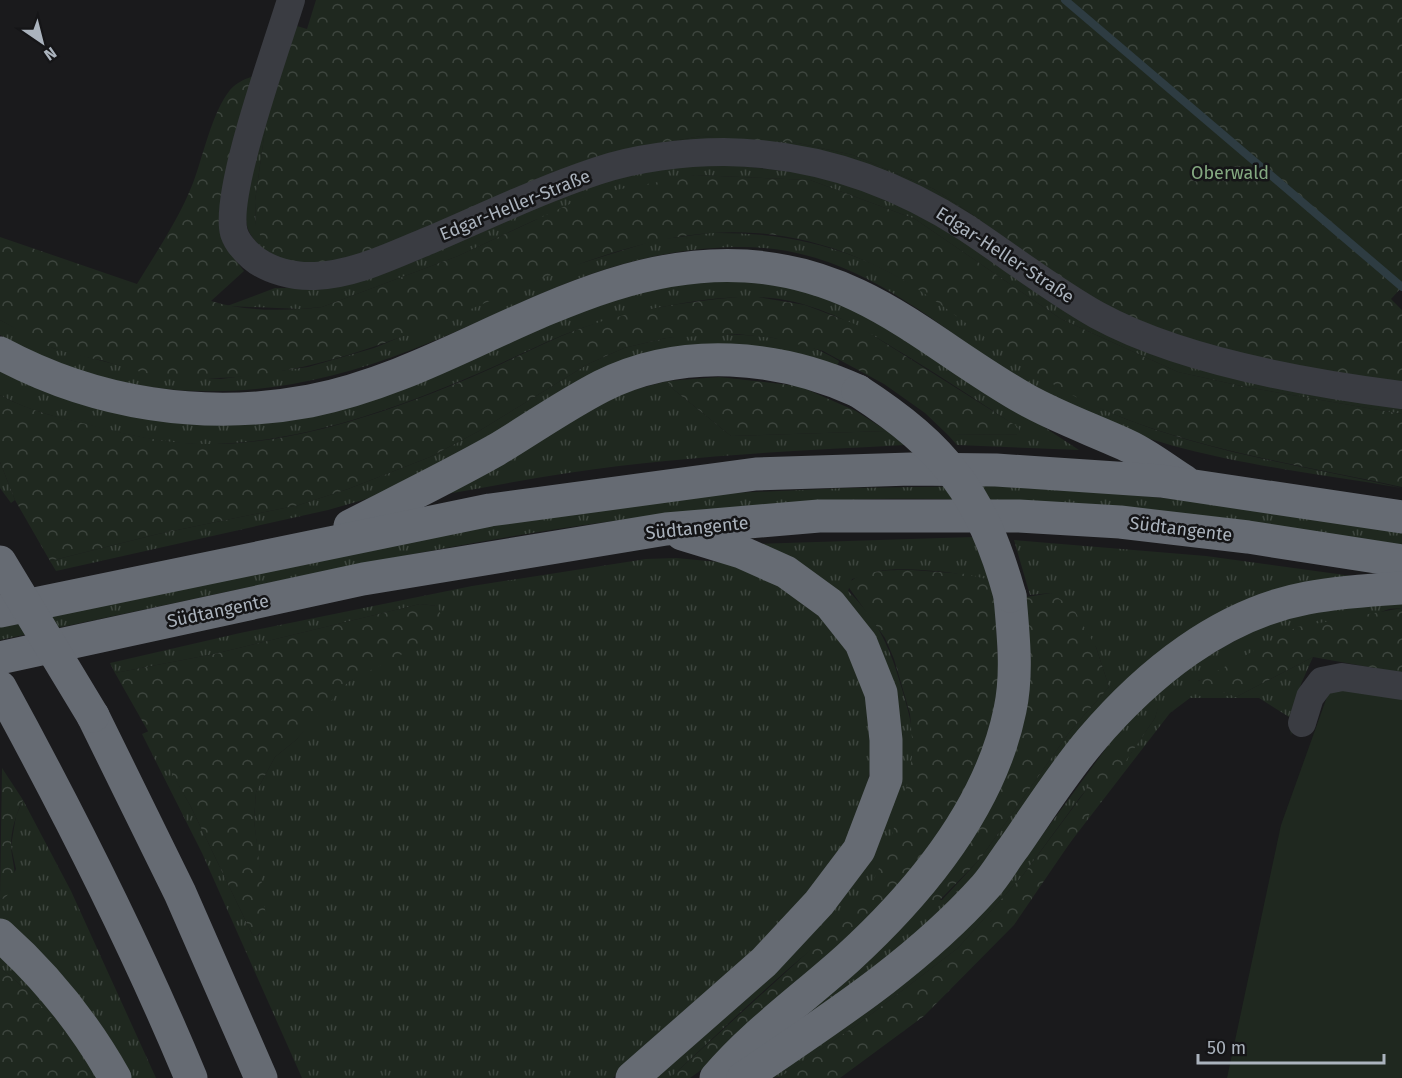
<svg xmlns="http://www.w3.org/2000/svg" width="1402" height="1078" viewBox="0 0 1402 1078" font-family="'Fira Sans',sans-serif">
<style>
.grass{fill:url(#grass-tufts)}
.forest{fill:url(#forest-crowns)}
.pitch{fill:#1f281f}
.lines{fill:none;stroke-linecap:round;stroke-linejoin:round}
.stream{stroke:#2e3c42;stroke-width:8}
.minor{stroke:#3a3c42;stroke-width:28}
.highway{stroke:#666b73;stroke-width:33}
.highway-bridge{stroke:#666b73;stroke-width:33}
.labels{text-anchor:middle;stroke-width:5;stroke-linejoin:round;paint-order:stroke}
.park-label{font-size:18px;fill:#84a981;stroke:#151517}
.street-label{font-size:18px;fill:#abb3bd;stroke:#151517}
</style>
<defs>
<pattern id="grass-tufts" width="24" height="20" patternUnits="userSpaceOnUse" patternTransform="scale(1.5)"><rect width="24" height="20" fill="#1f281f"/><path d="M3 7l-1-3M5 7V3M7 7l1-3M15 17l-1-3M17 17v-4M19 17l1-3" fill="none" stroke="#3d453e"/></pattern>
<pattern id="forest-crowns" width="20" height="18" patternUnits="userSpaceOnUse" patternTransform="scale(1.5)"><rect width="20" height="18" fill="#1f281f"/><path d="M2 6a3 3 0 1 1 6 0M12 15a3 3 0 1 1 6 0" fill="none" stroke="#3d453e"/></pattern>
</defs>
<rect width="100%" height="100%" fill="#1a1a1c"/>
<!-- grass -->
<g class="grass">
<path d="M271,87L255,201L256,227L629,149L701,136L744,138L798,143L853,155L934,189L979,219L1043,271L972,223L750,147L276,261C266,251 251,241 247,226C236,184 260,128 271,87Z"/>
<path d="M703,162L827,175L1402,404V414L1246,387L1178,372L1061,319L915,219L810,180L695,175L535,220L458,256L322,307L300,309L227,306L275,288H305L602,180Z"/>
<path d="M710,233C781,232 840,244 902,279C965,315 1017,368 1083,400C1182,449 1295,464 1402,488C1309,472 1189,460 1103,421C1070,406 1033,389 1004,369C918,311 847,245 736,247C605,250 527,305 411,350C270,405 135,410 0,335V320L53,348L152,374L221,379L308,367L374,348L569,267L656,240Z"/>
<path d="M710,278L791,285L873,315L1079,450L957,445L948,435L1018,434L1020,432L1017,427C983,404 948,381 912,359C871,334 833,309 785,300C728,289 637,310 582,328C544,341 509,361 472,376C392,410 304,441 216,444C175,446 132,436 93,426C61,418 28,411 0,395V371L116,411L176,423L229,424L619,296Z"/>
<path d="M701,334C747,334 800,335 839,361L837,368L758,348L529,413L398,488L363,500L328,510L56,571L50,561L158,534L299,505L348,489L430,457L479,431L588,364L624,348L666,338Z"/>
<path d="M667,381L673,389L731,436L887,431L905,445C792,451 680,456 568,473C528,479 487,487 447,494L596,400Z"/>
<path d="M0,462L15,500L11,503L0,488Z"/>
<path d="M992,486L1135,495L1236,506L1402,532V546C1229,526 1052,495 878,499C580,506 290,580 0,640V626L445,532L707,494L846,488Z"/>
<path d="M973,537L989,580C964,573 904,566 879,571C870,573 861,577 852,579L848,591C879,621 890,648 902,689C908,710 914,729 913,751C910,790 892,848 873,882C851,921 810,949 777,979C741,1011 706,1045 670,1078H646L850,877L891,695L758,544Z"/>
<path d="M1014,540L1206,556L1352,576L1229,616L985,869L886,965L798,1020L925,900H942L980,859L1071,730L1109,687L1096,647L1051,593L1030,595Z"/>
<path d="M676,558L740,564L800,595L831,628L855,663L872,718L870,770L865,796L844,845L782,925L613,1078H302L202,853L142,734L149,731L191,807L252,934L258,936L266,926L254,820L256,792L275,757L296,740L333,696L348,682L367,671L438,606L420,604L214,654L115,673L110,663L240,633L472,586L646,559Z"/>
<path d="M1402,600V608L1389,609L1198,681L1236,697L1313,657L1301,684L1291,736L1289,717L1259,698H1190L1170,713L1059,857L1155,718L1158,707L1081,796L1023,875L958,948L861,1022L781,1077L766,1078L1032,849L1115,736L1150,698L1191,665L1258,628L1298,614Z"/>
<path d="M23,800L71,891L156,1078H128L0,922V898L3,899L16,869L11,846L16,816Z"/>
<path d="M0,953L16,966L102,1078H93C79,1045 29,989 0,968Z"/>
</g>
<!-- forest -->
<g class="forest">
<path d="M316,0H1402V287L1391,299L1402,310V387L1366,384L1152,331L1043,271L979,219L934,189L853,155L798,143L701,136L629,149L429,229L344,260L305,267L281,261L267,248L256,227L255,201L271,87L290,24L307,29Z"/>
<path d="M258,75L234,258L244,271L211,301C245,312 287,311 322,307L458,256L589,195L695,175L810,180L915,219L1061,319L1178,372L1246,387L1402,414V487C1295,464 1183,448 1084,401C1018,369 965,317 903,280C858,254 806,236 754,233C671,227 590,258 515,290C401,339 282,392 155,375C138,372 121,366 104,361C87,357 69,354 53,348C35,341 17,329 0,320V237L137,284C157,251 179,219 193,183C203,157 212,112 230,90C238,81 248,78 258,75Z"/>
<path d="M752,296L805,305L855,324L1018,427L1020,432L1019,434L948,435L925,413L884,384L823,351L774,338L737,334L666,338L624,348L588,364L479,431L430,457L348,489L299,505L158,534L50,561L15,500L0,462V395C30,412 66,419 99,427C136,437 176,445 215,444C301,443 393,410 472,377C508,362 542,343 579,329C633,309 695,300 752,296Z"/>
<path d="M719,377L799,386L856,411L887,431L731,436L673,389L667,381Z"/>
<path d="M912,570L966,574L989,580L995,604L1000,697L972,786L896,896L722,1055L690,1078H670L844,919L872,883L887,851L908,782L913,750L910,714L894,659L885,638L847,585C860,569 893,570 912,570Z"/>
<path d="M1051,593L1073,608L1096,647L1109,687L1071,730L980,859L933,907L925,900L1030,664L1026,597Z"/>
<path d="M420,604L438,606L441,616L438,628L420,645L348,682L296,740L275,757L256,792L254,820L267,926L257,936L252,934L191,807L115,673L214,654Z"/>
<path d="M1402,608V673L1313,657L1236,697L1197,682L1297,627Z"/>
<path d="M1159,705L1155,718L1014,925L924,1016L840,1078H779L861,1022L958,948L1023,875L1124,739Z"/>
<path d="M2,768L23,800C16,814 11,830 11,846C12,867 23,885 3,899L0,898Z"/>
<path d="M0,968C29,989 80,1045 93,1078H0Z"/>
</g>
<!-- pitch -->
<path class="pitch" d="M1343,687L1402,697V1078H1227L1281,825L1328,694Z"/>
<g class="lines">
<!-- stream -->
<path class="stream" d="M1065,0L1402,287"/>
<!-- minor -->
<g class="minor">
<path d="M291,0C277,46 223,194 234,233C237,242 245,251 252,257C268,271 295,277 315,276C356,274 393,255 430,240C486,216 540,190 597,171C635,158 684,152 724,152C812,153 892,180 965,227C1009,256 1051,289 1097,315C1181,361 1307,383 1402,395"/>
<path d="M1302,723L1310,697L1322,681L1342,677L1402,686"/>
</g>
<!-- highway -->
<g class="highway">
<path d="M0,353C95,404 204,421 310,401C371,389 428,363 484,337C567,299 652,260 746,266C866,274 928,344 1025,399C1057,417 1091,429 1124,444C1145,453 1165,469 1184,481"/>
<path d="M350,526C399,501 448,477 496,450C531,429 565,405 602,386C682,346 779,355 858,391"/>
<path d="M0,611L490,510L756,474L911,469L996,470L1161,481L1402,517"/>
<path d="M0,658L363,579L666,529L819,516H1019L1120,522L1248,537L1402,561"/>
<path d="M0,687C70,815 135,943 191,1078"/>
<path d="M93,716L180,893L261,1078"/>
<path d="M0,935C47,977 84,1023 115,1078"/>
<path d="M632,1078L764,962L819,903L859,850L886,779V740L881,693L861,643L830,604L786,572L741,552L682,534"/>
<path d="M716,1078C754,1033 805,997 848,958C920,892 990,808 1010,710C1018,672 1013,634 1010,596"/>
<path d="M743,1078C828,1020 915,965 985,887C996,875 1004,860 1014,847C1039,811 1063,773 1091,740C1147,674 1221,614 1307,598C1339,592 1370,590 1402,588"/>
</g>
<!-- highway-bridge -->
<g class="highway-bridge">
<path d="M858,391C946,448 982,495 1010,596"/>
<path d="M0,562L93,716"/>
</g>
</g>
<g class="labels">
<!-- park labels -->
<g class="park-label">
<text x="1230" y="179">Oberwald</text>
</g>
<!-- street labels -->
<g class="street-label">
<text transform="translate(515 205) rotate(-22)" y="6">Edgar-Heller-Straße</text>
<text transform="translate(1005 255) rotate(33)" y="6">Edgar-Heller-Straße</text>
<text transform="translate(697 528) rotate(-6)" y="6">Südtangente</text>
<text transform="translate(1181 529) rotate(7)" y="6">Südtangente</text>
<text transform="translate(218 611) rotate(-12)" y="6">Südtangente</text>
</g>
</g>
<!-- north arrow -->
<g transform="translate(42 42) rotate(145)" stroke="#151517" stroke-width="4.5" paint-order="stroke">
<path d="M0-4.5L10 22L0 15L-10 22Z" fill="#abb3bd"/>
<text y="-9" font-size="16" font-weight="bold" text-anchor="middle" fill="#abb3bd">N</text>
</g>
<!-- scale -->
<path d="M1198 1054v9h186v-9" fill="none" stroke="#abb3bd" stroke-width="3"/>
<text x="1207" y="1054" font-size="18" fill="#abb3bd" stroke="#151517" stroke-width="4.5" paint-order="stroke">50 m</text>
</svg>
